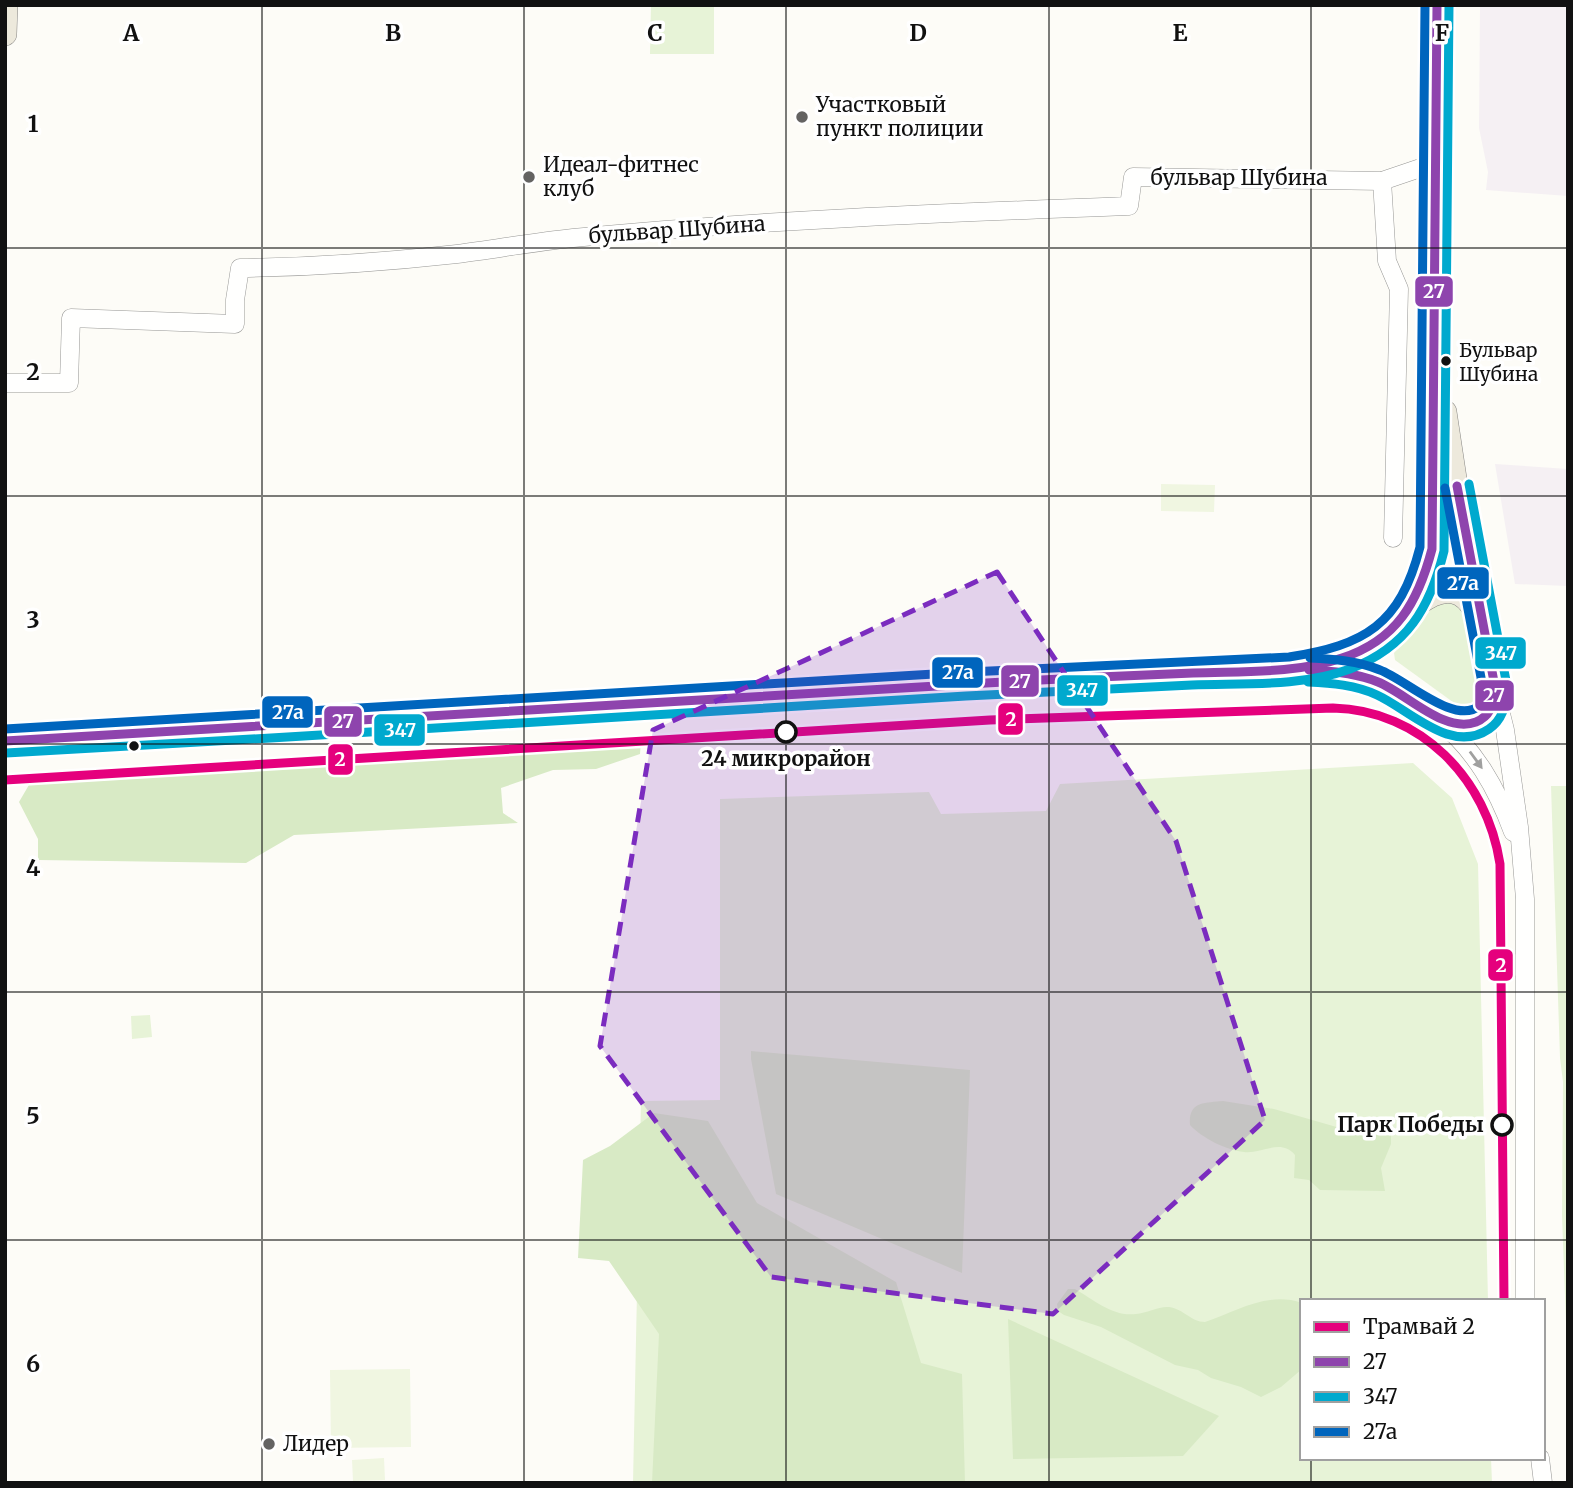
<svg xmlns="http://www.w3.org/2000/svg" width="1573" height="1488" viewBox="0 0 1573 1488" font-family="Merriweather,serif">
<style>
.industrial{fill:#f5f0f3}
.green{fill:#e7f3d7}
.forest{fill:#d8eac5}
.pitch{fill:#f0f6e1}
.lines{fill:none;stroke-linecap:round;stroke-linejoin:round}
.minor-casing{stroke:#979795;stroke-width:19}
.major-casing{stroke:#858482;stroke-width:24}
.minor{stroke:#fffffe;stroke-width:18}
.major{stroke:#ede9dc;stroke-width:23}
.bus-1-casing{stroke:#fff;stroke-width:14}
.bus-2-casing{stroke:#fff;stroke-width:14}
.bus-3-casing{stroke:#fff;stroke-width:14}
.bus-1{stroke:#8e44ad;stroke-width:9}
.bus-2{stroke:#00a9ce;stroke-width:9}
.bus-3{stroke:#0065bd;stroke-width:9}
.tram-1-casing{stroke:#fff;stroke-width:14}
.tram-1{stroke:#e5007d;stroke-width:9}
.oneway{fill:#a0a09f}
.marked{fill:#7b2cbf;fill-opacity:0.2;stroke:#7b2cbf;stroke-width:5;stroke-dasharray:14 9;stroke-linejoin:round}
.grid{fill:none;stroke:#111;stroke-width:2;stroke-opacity:0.55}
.poi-dot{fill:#646362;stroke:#fff;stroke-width:2.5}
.bus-dot{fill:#111;stroke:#fff;stroke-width:2.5}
.stop-dot{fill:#fff;stroke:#111;stroke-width:3.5}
.labels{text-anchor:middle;stroke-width:7;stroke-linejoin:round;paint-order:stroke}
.bus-label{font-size:19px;fill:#111;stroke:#fff;text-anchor:start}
.poi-label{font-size:21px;fill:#111;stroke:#fff;text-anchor:start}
.street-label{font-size:21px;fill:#111;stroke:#fff}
.stop-label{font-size:21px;font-weight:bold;fill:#111;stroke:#fff}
.grid-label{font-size:23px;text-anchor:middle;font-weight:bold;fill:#111;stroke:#fff;stroke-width:7;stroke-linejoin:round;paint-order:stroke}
.line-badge{stroke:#fff;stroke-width:2.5}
.badge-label{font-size:19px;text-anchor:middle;font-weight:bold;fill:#fff}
</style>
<rect width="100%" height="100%" fill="#fdfcf7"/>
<!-- industrial -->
<g class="industrial">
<path d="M1480,5H1568V196L1486,190L1488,172L1479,128Z"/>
<path d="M1495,464L1568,469V586L1515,584Z"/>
</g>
<!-- green -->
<g class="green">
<path d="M651,5H714V54H650Z"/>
<path d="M1448,597L1465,610L1483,692L1480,705L1470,709L1457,705L1395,660L1394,653L1439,600Z"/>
<path d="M1413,763L1452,798L1478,864L1488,1301H1302V1458H1491L1492,1483H633L641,1101L720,1100V799L929,792L941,814L1046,811L1060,784Z"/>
<path d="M1551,786H1568V1376L1562,1216L1563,1082L1560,1058Z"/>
<path d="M150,1015L152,1037L132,1039L131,1016Z"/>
</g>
<!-- forest -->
<g class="forest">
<path d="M641,740L640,754L596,769L553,770L501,788L503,813L518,823L294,835L246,863L38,860V839L19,802L33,778L316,758Z"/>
<path d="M751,1051L970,1070L962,1273L776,1194L751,1059Z"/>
<path d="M1223,1101L1274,1109L1340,1128C1357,1128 1373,1120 1391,1121V1144L1381,1168L1385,1191L1320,1190L1309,1180L1294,1178L1295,1155C1281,1138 1262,1154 1244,1152C1226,1150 1202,1138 1190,1125C1188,1101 1205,1103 1223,1101Z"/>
<path d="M654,1113L708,1121L757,1203L896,1282L921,1363L962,1374L965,1483H652L659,1334L609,1261L578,1258L583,1160L610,1146Z"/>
<path d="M1068,1289H1075C1094,1300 1113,1317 1136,1314C1147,1313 1159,1306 1169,1307C1184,1309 1191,1322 1205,1322C1237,1311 1268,1291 1302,1303V1369L1281,1387L1261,1397L1241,1387L1211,1378L1198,1370L1175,1365L1101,1327L1064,1315L1058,1311L1057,1304Z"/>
<path d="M1008,1319L1219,1416L1183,1456L1013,1459Z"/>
</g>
<!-- pitch -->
<g class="pitch">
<path d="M1161,484L1215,485L1214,512L1161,511Z"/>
<path d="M410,1369L411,1447L331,1448L330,1370Z"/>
<path d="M384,1458L385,1480L353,1481L352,1460Z"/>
</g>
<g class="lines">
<!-- minor casing -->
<g class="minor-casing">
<g id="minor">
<path d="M1382,181L1387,261L1399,289L1393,538"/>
<path d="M5,383H69L71,318L235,324V300L240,268C313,267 385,262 457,254C496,249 534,242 573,238C758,220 944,213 1129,206L1133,177L1382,181L1435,163"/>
<path d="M1496,694L1505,730L1519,827L1525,899V1301"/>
<path d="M1438,720C1475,749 1497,789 1513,832"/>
<path d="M1540,1458L1543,1483"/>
</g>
</g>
<!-- major casing -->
<g class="major-casing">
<g id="major">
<path d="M5,34L6,5"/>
<path d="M1445,412L1459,505L1480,616"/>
<path d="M1410,608L1426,575L1433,533L1437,5"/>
<path d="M5,741C434,719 861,685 1290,669C1314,667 1340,664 1362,652C1384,639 1398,619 1418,604C1478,559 1488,646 1494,684C1496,697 1494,709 1484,718C1453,743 1404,689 1374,681C1346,673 1318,671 1290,669"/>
</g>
</g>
<!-- minor -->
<use href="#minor" class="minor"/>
<!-- major -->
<use href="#major" class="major"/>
<!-- bus-1 casing -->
<g class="bus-1-casing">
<g id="bus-1">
<path d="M1309,670C1332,671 1356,673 1378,682C1406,693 1444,734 1476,722C1491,716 1495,702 1495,687L1457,486"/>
<path d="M5,741C322,724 638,703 954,685C1034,680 1114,676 1193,673C1242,671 1295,674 1342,658C1397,640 1418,602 1432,549L1437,5"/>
</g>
</g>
<!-- bus-2 casing -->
<g class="bus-2-casing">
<g id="bus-2">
<path d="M1308,682C1331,683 1356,685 1377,695C1410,710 1451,755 1489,729C1504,719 1507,702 1507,686L1469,484"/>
<path d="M6,753C326,736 645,714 966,696C1041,692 1117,689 1192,685C1244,683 1301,687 1350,669C1407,647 1430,608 1444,551L1449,5"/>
</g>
</g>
<!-- bus-3 casing -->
<g class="bus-3-casing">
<g id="bus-3">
<path d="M1310,658C1334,659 1358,661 1380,670C1405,679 1455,726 1479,706L1483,688L1445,488"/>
<path d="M5,729L968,672L1289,657C1365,645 1400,625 1420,547L1425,5"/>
</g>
</g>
<!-- bus-1 -->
<use href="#bus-1" class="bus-1"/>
<!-- bus-2 -->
<use href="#bus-2" class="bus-2"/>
<!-- bus-3 -->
<use href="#bus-3" class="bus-3"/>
<!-- tram-1 casing -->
<g class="tram-1-casing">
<path id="tram-1" d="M5,780L990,720L1333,708C1421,710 1487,779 1500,864L1504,1301"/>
</g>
<!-- tram-1 -->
<use href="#tram-1" class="tram-1"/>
</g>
<!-- one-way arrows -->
<defs><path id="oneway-solid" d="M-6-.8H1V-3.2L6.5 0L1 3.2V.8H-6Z" transform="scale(1.75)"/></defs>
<use class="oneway" href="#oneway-solid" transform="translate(1476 760) rotate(54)"/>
<!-- marked area -->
<path class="marked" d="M997,572L1176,841L1265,1120L1053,1314L771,1277L600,1046L653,730Z"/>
<!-- grid -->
<path class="grid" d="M262,5V1483M524,5V1483M786,5V1483M1049,5V1483M1311,5V1301M5,248H1568M5,496H1568M5,744H1568M5,992H1568M5,1240H1568M1311,1458V1483"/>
<!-- markers -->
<g class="poi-dot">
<circle cx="802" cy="117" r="7"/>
<circle cx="529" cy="177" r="7"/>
<circle cx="269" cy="1444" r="7"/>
</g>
<g class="bus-dot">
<circle cx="1446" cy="361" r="6"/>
<circle cx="134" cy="746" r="6"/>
</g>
<g class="stop-dot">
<circle cx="786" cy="732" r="10"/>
<circle cx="1502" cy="1125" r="10"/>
</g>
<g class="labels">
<!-- bus labels -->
<g class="bus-label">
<text x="1459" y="357">Бульвар<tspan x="1459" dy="24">Шубина</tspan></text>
</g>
<!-- poi labels -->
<g class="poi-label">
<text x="816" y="112">Участковый<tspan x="816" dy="24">пункт полиции</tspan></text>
<text x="543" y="172">Идеал-фитнес<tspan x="543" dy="24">клуб</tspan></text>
<text x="283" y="1451">Лидер</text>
</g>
<!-- street labels -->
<g class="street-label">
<text x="1239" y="185">бульвар Шубина</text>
<text transform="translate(677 230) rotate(-4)" y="7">бульвар Шубина</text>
</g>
<!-- stop labels -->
<g class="stop-label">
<text x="786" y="766">24 микрорайон</text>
<text x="1484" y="1132" text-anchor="end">Парк Победы</text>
</g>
</g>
<g class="grid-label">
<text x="131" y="41">A</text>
<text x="393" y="41">B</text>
<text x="655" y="41">C</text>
<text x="918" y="41">D</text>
<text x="1180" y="41">E</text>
<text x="1442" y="41">F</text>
<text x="33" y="132">1</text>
<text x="33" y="380">2</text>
<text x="33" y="628">3</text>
<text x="33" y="876">4</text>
<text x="33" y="1124">5</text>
<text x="33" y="1372">6</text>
</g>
<g class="line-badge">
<rect x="1414" y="275" width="40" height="33" rx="7" fill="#8e44ad"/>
<rect x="1436" y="566" width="54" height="34" rx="7" fill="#0065bd"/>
<rect x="1474" y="636" width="53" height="34" rx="7" fill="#00a9ce"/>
<rect x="931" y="656" width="53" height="33" rx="7" fill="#0065bd"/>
<rect x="1000" y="664" width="40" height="34" rx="7" fill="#8e44ad"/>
<rect x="1056" y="674" width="53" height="33" rx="7" fill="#00a9ce"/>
<rect x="1474" y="679" width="41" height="33" rx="7" fill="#8e44ad"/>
<rect x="261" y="695" width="53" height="34" rx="7" fill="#0065bd"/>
<rect x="997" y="702" width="27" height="34" rx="7" fill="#e5007d"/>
<rect x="323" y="705" width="40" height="33" rx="7" fill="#8e44ad"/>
<rect x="373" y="713" width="53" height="34" rx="7" fill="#00a9ce"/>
<rect x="327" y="743" width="27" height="33" rx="7" fill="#e5007d"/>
<rect x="1487" y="948" width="27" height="34" rx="7" fill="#e5007d"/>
</g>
<g class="badge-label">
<text x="1434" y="298">27</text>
<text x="1463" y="590">27а</text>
<text x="1501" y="660">347</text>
<text x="958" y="679">27а</text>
<text x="1020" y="688">27</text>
<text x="1082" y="697">347</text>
<text x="1494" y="702">27</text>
<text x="288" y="719">27а</text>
<text x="1011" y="726">2</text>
<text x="343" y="728">27</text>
<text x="400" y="737">347</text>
<text x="340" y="766">2</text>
<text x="1501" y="972">2</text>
</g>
<!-- border -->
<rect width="1573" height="1488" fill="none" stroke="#111111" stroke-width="14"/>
<!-- legend -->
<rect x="1300" y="1299" width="245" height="161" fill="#ffffff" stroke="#a0a0a0" stroke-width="2"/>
<rect x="1314" y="1322" width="35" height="10" fill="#e5007d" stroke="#a0a0a0" stroke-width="2"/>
<text x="1363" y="1334" font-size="21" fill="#111111">Трамвай 2</text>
<rect x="1314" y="1357" width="35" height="10" fill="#8e44ad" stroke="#a0a0a0" stroke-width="2"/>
<text x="1363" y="1369" font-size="21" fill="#111111">27</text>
<rect x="1314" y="1392" width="35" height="10" fill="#00a9ce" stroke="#a0a0a0" stroke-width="2"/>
<text x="1363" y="1404" font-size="21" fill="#111111">347</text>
<rect x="1314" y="1427" width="35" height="10" fill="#0065bd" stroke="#a0a0a0" stroke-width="2"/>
<text x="1363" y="1439" font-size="21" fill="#111111">27а</text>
</svg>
